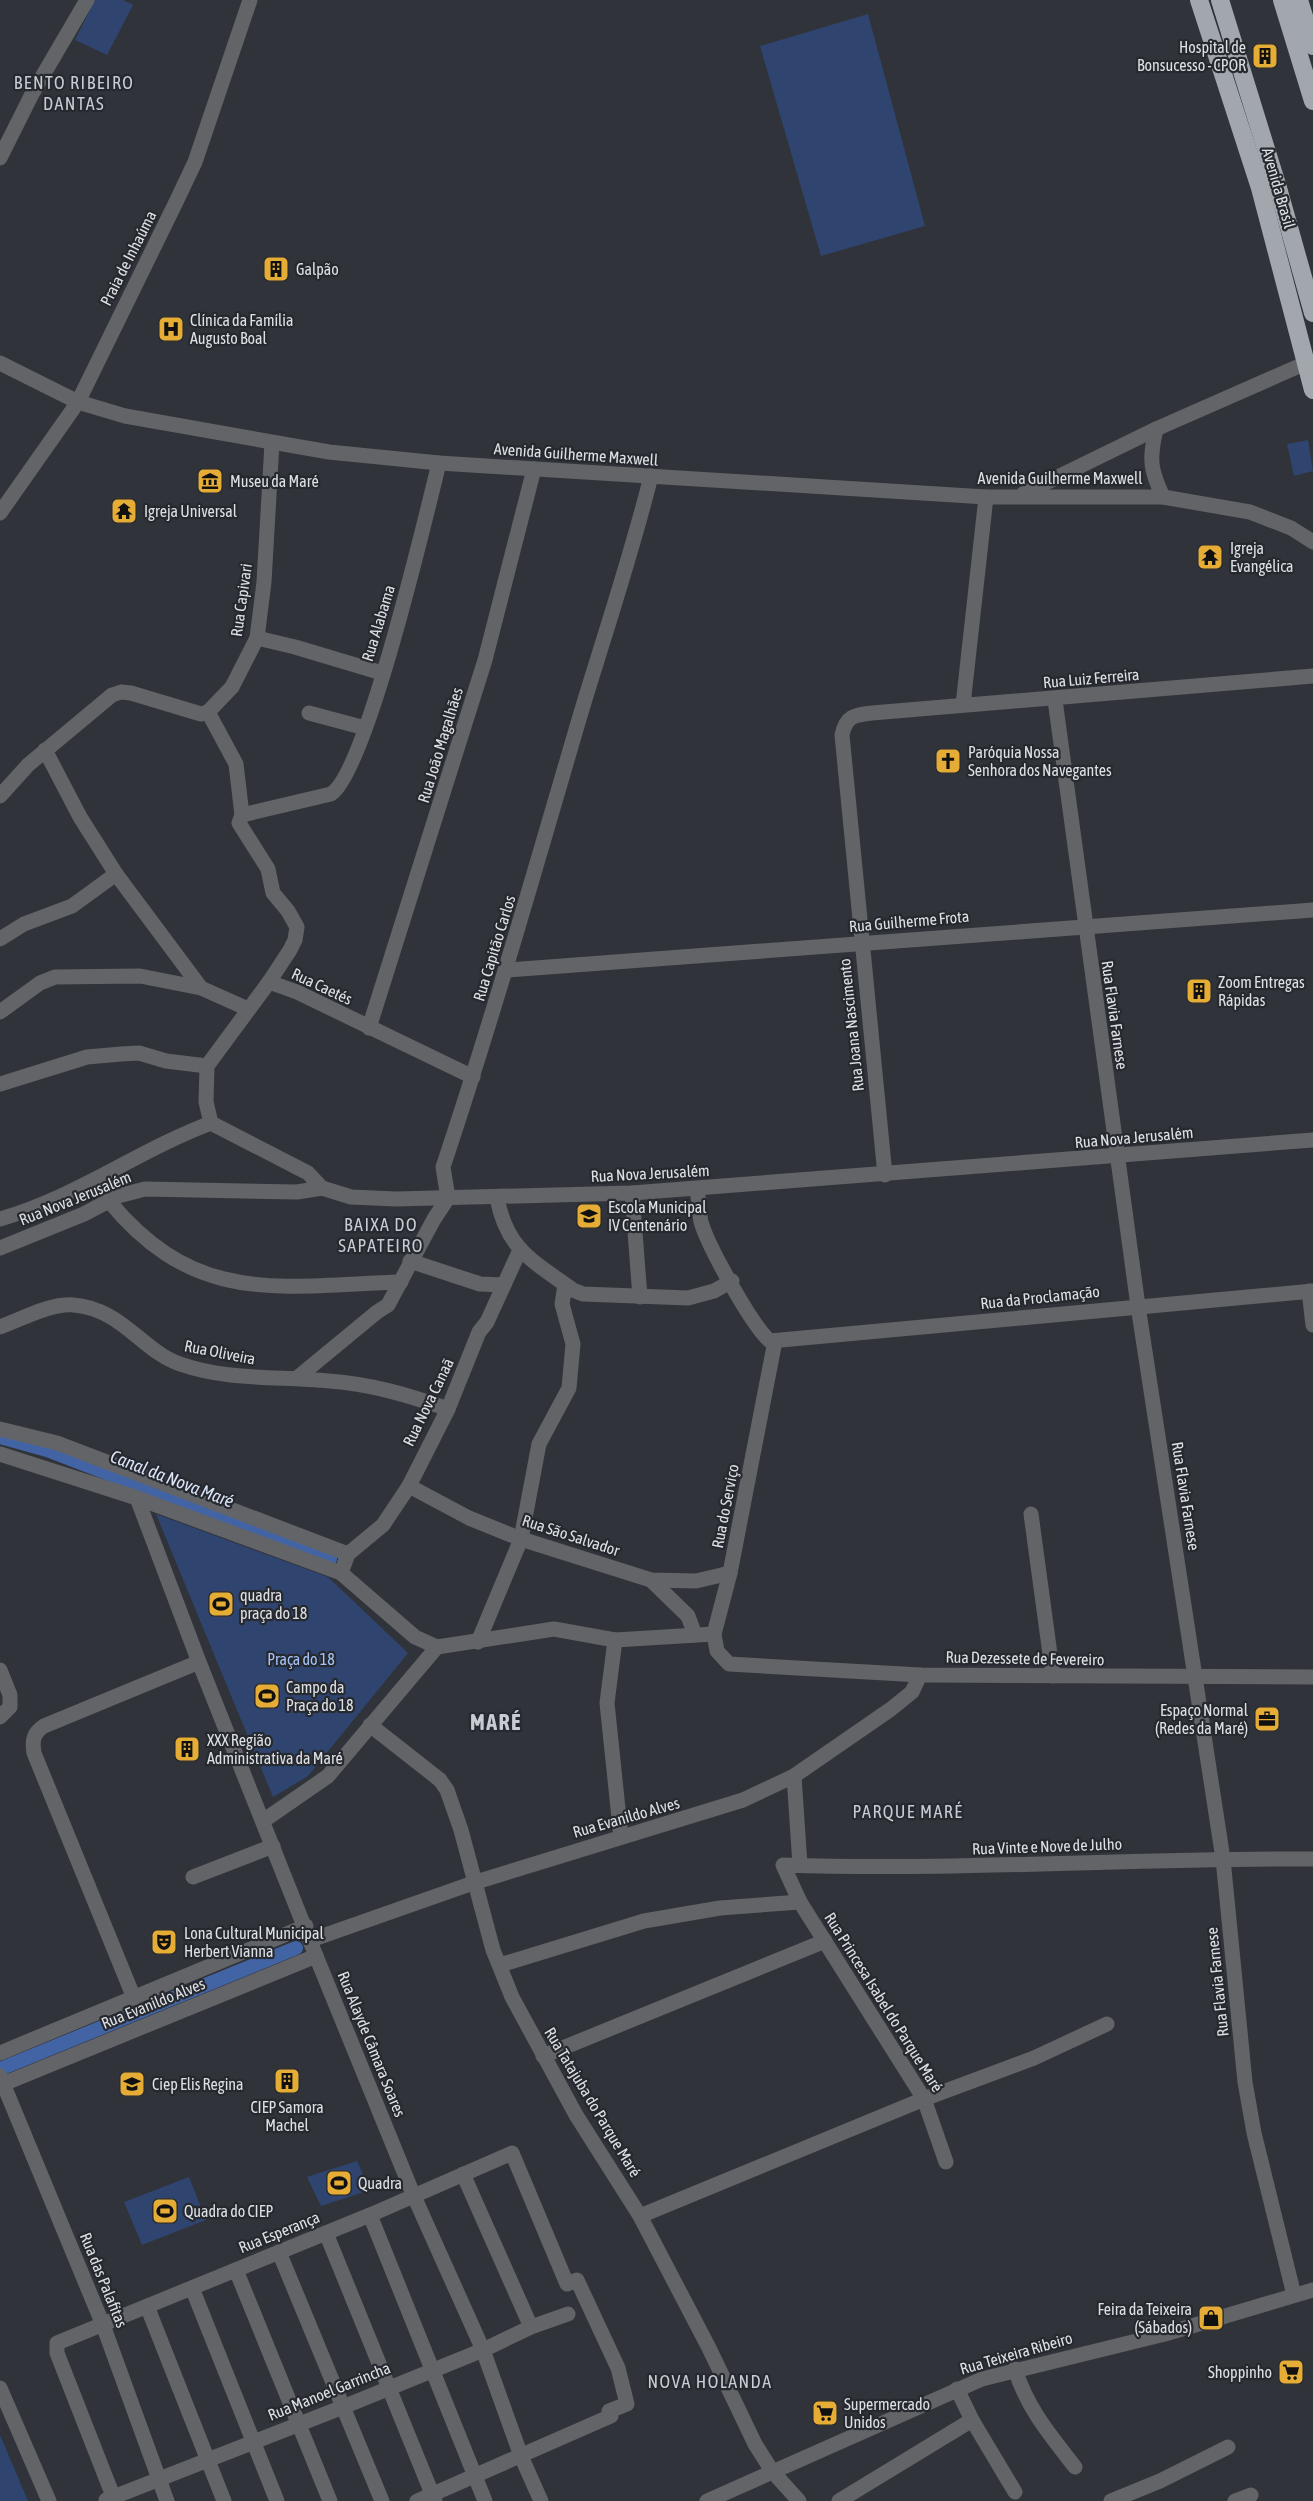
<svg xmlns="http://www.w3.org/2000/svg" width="1313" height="2501" viewBox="0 0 1313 2501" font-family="'Asap Condensed',sans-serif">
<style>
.green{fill:#2f456f}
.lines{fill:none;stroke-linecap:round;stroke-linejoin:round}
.canal{stroke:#4264a4;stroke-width:14}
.minor{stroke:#626467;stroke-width:15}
.highway{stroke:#a2a6ad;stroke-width:18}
.labels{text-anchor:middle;stroke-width:4.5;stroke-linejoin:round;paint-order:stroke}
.poi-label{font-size:16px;fill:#dee1e4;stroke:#26292f;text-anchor:start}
.street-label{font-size:16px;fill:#dee1e4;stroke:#26292f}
.park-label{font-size:16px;fill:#a6c4fb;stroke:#26292f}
.neighbourhood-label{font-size:18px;letter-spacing:1.5px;fill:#c7cbd2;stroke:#26292f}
.water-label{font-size:18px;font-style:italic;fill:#dae5f8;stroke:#26292f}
.district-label{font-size:22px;font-weight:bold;letter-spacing:1.5px;fill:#c7cbd2;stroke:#26292f}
</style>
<rect width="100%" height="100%" fill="#303339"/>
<!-- green -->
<g class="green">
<path d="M95,0H123L133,5L107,55L75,40Z"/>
<path d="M868,14L925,226L821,256L760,46Z"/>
<path d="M1308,440L1313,471L1294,476L1287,444Z"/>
<path d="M156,1514L328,1577L408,1653L308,1776L273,1797Z"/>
<path d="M357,2161L370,2190L321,2206L307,2177Z"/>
<path d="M189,2177L206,2220L142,2245L124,2202Z"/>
<path d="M0,2435L28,2501H0Z"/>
</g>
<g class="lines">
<!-- canal -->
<g class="canal">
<path d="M0,1437L47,1450L330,1559"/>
<path d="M0,2069L296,1948"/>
</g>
<!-- minor -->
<g class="minor">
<path d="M0,158L32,94L87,0"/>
<path d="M0,363L78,402L125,416L329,452L439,463L986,497H1163L1250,512L1291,528L1313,542"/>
<path d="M1156,429C1149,459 1150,469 1163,497"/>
<path d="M1023,494L1156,429L1306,363"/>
<path d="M0,513L78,402L177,200L195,162L250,0"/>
<path d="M257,638L295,647L382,673"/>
<path d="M1055,700L1138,1306L1223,1859L1245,2082L1254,2133L1294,2295"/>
<path d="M963,705L986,497"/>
<path d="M208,712L236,764L242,815L239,823L268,869L273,893L288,911L297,927L295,940L290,950L269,982"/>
<path d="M309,713L365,728"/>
<path d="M45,750L80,817L116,874L201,988L248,1009"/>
<path d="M0,796L28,765L112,695L121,692L131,693L201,714L208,712L232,687L257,638L264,582L272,443"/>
<path d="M242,815L331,794C366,772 426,516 439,463"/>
<path d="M0,939L24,924L72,906L116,874"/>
<path d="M507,970L1313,910"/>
<path d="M0,1012L40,983L55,977L140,976L201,988"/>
<path d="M369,1028L485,660L534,469"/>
<path d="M0,1084L87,1057L121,1054L139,1053L166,1061L207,1066"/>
<path d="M211,1123L206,1102L207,1066L269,982L297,992L473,1077"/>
<path d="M211,1123L308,1173L322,1188"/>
<path d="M885,1175L842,735C846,716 854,715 872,713L1313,676"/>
<path d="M697,1189C699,1200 699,1212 701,1222C708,1246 752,1326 770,1341L1313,1291"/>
<path d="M632,1193L640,1297"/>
<path d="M497,1198C507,1250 533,1261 573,1290L583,1294L688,1298L714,1291L732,1281"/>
<path d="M109,1201C196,1307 281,1286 401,1282"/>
<path d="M0,1219C75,1198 139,1150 211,1123"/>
<path d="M0,1248L84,1214L118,1196L145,1189L297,1192L322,1188L351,1197L396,1199L632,1193L1313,1140"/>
<path d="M410,1261L480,1284L504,1285"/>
<path d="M1309,1291L1313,1325"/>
<path d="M0,1327C22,1319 50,1303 74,1305C122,1309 142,1351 180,1364C228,1381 279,1376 329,1381C371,1384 408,1395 448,1409"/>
<path d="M775,1341L730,1573L714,1634L717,1651L729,1664L920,1675L1313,1677"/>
<path d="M297,1378L377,1312L388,1305L434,1219L448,1198L443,1167C493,1017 536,866 580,716C604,636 631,557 651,476"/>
<path d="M0,1429L57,1443L348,1554L341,1573"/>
<path d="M0,1454L137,1498L341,1573L415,1637L437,1647L554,1629L615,1640L714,1634"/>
<path d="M409,1486L469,1518L521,1539L651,1580L696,1581L730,1573"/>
<path d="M137,1498L199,1662L316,1956L413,2194L483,2350L521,2456L541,2501"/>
<path d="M1031,1514L1053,1676"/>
<path d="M348,1554L383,1525L409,1486L448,1409L479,1332L487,1322L519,1252"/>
<path d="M651,1580L688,1616L695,1635"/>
<path d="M615,1640L607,1703L621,1837"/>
<path d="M478,1642L521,1539L539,1444L569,1388L573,1344L562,1304L565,1285"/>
<path d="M0,1670L10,1695V1707L0,1717"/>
<path d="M370,1725L440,1780L447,1790L461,1830L493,1950L512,1997L576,2115L640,2216L709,2348L755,2444L772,2471L799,2501"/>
<path d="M794,1776L800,1865"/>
<path d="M263,1821L328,1776L437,1647"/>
<path d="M193,1877L273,1846"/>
<path d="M311,1940L476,1882L743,1800L794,1776L891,1709L912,1692L920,1675"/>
<path d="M500,1965L644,1921L720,1908L800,1902"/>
<path d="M134,1998L34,1753C32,1741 33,1733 44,1726L199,1662"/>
<path d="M0,2053L306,1926"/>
<path d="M543,2056L825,1941"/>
<path d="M0,2076L103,2325L167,2501"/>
<path d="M3,2084L316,1956"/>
<path d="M946,2162L924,2099L800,1902L783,1865C960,1871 1136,1858 1313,1859"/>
<path d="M463,2174L531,2327"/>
<path d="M370,2215L485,2501"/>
<path d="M640,2216L924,2099L1034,2058L1107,2024"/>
<path d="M326,2233L435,2501"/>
<path d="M279,2252L382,2501"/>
<path d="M236,2270L330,2501"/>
<path d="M192,2288L277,2501"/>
<path d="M147,2306L224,2501"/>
<path d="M1015,2369C1027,2408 1050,2435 1075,2467"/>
<path d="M0,2388L49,2501"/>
<path d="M957,2389L972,2420L1015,2492"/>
<path d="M106,2500L343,2407L483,2350L531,2327L568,2314"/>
<path d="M115,2501L57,2353V2343L370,2215L512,2153L567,2284L577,2280L618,2368L627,2404L609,2411"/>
<path d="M417,2501L611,2416"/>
<path d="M707,2501L982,2379L1165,2334L1313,2290"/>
<path d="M839,2501L972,2420"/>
<path d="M1111,2501L1160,2481L1228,2447"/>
<path d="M1235,2501L1251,2495"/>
</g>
<!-- highway -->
<g class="highway">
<path d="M1199,0L1260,188L1313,390"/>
<path d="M1220,0L1278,188L1313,313"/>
<path d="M1282,0L1313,101"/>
<path d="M1299,0L1313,46"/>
</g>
</g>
<!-- icons -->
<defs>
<g id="building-square" transform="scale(1.35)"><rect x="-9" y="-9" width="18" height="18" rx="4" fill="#e5ad35" stroke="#26292f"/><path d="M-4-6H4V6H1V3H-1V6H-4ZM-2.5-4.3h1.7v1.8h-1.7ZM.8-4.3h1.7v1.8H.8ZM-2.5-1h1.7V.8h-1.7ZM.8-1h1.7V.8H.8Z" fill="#111"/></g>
<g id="hospital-square" transform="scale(1.35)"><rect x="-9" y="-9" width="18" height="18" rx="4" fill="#e5ad35" stroke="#26292f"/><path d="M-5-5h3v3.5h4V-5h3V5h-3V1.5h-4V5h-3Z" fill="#111"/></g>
<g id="museum-square" transform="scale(1.35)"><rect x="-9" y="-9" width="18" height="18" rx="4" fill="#e5ad35" stroke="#26292f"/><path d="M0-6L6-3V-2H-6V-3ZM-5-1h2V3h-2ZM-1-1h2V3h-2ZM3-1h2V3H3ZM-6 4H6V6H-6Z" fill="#111"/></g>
<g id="temple-square" transform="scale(1.35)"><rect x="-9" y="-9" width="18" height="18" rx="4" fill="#e5ad35" stroke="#26292f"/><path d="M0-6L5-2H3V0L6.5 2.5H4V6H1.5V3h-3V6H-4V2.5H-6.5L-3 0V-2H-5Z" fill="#111"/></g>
<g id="church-square" transform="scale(1.35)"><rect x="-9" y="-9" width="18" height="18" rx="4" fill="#e5ad35" stroke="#26292f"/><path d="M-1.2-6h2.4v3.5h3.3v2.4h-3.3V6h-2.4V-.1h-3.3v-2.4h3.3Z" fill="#111"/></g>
<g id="school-square" transform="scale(1.35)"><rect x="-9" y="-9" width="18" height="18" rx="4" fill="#e5ad35" stroke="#26292f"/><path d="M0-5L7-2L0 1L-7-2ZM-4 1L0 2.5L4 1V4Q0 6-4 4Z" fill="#111"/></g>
<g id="stadium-square" transform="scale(1.35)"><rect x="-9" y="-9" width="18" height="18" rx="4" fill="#e5ad35" stroke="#26292f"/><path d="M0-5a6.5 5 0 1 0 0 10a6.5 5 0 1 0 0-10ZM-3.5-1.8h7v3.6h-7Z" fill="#111"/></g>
<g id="office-square" transform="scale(1.35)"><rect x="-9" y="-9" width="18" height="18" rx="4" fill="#e5ad35" stroke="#26292f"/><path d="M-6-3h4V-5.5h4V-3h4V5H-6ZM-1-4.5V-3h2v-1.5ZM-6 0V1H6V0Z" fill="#111"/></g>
<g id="theatre-square" transform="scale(1.35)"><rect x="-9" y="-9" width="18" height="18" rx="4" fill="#e5ad35" stroke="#26292f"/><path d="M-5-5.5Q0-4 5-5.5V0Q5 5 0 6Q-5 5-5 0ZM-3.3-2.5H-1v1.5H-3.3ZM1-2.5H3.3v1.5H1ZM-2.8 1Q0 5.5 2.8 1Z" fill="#111"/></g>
<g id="shop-square" transform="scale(1.35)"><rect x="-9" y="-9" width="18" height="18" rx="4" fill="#e5ad35" stroke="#26292f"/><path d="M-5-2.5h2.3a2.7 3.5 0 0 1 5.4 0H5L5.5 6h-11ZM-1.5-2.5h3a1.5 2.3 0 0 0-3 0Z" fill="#111"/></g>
<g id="supermarket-square" transform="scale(1.35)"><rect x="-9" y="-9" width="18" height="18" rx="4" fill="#e5ad35" stroke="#26292f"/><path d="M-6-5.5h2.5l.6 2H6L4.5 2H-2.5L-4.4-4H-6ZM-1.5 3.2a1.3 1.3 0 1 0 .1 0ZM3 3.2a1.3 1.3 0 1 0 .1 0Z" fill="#111"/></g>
</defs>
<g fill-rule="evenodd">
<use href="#building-square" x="1265" y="56"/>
<use href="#building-square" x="276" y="269"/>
<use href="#hospital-square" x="171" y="329"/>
<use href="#museum-square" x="210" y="481"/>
<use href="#temple-square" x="124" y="511"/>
<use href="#temple-square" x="1210" y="557"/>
<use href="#church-square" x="948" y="761"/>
<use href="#building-square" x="1199" y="991"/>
<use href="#school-square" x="589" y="1216"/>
<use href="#stadium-square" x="221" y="1604"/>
<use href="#stadium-square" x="267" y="1696"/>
<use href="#office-square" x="1267" y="1719"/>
<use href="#building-square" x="187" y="1749"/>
<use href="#theatre-square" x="164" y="1942"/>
<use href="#building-square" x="287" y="2081"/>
<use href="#school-square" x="132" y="2084"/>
<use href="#stadium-square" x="339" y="2183"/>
<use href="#stadium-square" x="165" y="2211"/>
<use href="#shop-square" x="1211" y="2318"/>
<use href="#supermarket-square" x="1291" y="2372"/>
<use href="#supermarket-square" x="825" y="2413"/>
</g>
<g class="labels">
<!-- poi labels -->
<g class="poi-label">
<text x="1246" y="53" text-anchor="end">Hospital de<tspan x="1246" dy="18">Bonsucesso - CPOR</tspan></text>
<text x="296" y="275">Galpão</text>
<text x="190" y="326">Clínica da Família<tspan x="190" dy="18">Augusto Boal</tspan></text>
<text x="230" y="487">Museu da Maré</text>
<text x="144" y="517">Igreja Universal</text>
<text x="1230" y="554">Igreja<tspan x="1230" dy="18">Evangélica</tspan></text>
<text x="968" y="758">Paróquia Nossa<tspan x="968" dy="18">Senhora dos Navegantes</tspan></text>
<text x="1218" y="988">Zoom Entregas<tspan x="1218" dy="18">Rápidas</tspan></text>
<text x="608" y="1213">Escola Municipal<tspan x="608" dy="18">IV Centenário</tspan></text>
<text x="240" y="1601">quadra<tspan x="240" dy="18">praça do 18</tspan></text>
<text x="286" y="1693">Campo da<tspan x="286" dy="18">Praça do 18</tspan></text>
<text x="1248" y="1716" text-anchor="end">Espaço Normal<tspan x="1248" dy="18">(Redes da Maré)</tspan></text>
<text x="207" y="1746">XXX Região<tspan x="207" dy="18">Administrativa da Maré</tspan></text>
<text x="184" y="1939">Lona Cultural Municipal<tspan x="184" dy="18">Herbert Vianna</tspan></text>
<text x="152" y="2090">Ciep Elis Regina</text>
<text x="287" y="2113" text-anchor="middle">CIEP Samora<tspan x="287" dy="18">Machel</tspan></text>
<text x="358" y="2189">Quadra</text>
<text x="184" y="2217">Quadra do CIEP</text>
<text x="1192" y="2315" text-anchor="end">Feira da Teixeira<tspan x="1192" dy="18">(Sábados)</tspan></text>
<text x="1272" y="2378" text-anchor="end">Shoppinho</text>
<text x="844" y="2410">Supermercado<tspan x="844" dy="18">Unidos</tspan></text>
</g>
<!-- street labels -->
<g class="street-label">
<text transform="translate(1279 188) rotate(74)" y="6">Avenida Brasil</text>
<text transform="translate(128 258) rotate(-63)" y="6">Praia de Inhaúma</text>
<text transform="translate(576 454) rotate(4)" y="6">Avenida Guilherme Maxwell</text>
<text x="1060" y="484">Avenida Guilherme Maxwell</text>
<text transform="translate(241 600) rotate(-82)" y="6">Rua Capivari</text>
<text transform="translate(378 623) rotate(-73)" y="6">Rua Alabama</text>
<text transform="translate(1091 678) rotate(-5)" y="6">Rua Luiz Ferreira</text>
<text transform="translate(440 745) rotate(-73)" y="6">Rua João Magalhães</text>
<text transform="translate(909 921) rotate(-5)" y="6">Rua Guilherme Frota</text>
<text transform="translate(494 948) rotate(-73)" y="6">Rua Capitão Carlos</text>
<text transform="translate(322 986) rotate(25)" y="6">Rua Caetés</text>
<text transform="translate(1115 1015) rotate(82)" y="6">Rua Flavia Farnese</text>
<text transform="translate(851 1025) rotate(-96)" y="6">Rua Joana Nascimento</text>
<text transform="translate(1134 1137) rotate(-5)" y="6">Rua Nova Jerusalém</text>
<text transform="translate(650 1173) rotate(-3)" y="6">Rua Nova Jerusalém</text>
<text transform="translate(75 1198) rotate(-22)" y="6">Rua Nova Jerusalém</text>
<text transform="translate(1040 1297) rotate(-6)" y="6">Rua da Proclamação</text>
<text transform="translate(220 1352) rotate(11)" y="6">Rua Oliveira</text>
<text transform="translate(428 1402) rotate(-64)" y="6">Rua Nova Canaã</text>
<text transform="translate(1186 1496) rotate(81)" y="6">Rua Flavia Farnese</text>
<text transform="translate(725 1506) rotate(-79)" y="6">Rua do Serviço</text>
<text transform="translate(571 1535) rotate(18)" y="6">Rua São Salvador</text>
<text transform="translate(1025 1658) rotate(1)" y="6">Rua Dezessete de Fevereiro</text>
<text transform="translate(626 1817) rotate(-16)" y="6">Rua Evanildo Alves</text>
<text transform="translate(1047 1846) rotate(-2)" y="6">Rua Vinte e Nove de Julho</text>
<text transform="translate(1217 1982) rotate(-96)" y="6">Rua Flavia Farnese</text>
<text transform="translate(884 2002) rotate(58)" y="6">Rua Princesa Isabel do Parque Maré</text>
<text transform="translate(153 2003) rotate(-22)" y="6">Rua Evanildo Alves</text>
<text transform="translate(372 2044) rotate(68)" y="6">Rua Alayde Câmara Soares</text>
<text transform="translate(593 2102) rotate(59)" y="6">Rua Tatajuba do Parque Maré</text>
<text transform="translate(279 2232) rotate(-22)" y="6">Rua Esperança</text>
<text transform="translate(104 2280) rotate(68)" y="6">Rua das Palafitas</text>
<text transform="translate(1016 2353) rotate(-16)" y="6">Rua Teixeira Ribeiro</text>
<text transform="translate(329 2391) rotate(-22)" y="6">Rua Manoel Garrincha</text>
</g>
<!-- park labels -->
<g class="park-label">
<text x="301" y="1665">Praça do 18</text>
</g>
<!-- neighbourhood labels -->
<g class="neighbourhood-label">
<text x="74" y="89">BENTO RIBEIRO<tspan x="74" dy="21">DANTAS</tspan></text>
<text x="381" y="1231">BAIXA DO<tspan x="381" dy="21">SAPATEIRO</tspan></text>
<text x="908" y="1818">PARQUE MARÉ</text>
<text x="710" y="2388">NOVA HOLANDA</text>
</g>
<!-- water labels -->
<g class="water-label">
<text transform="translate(172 1479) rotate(21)" y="6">Canal da Nova Maré</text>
</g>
<!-- district labels -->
<g class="district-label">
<text x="496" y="1730">MARÉ</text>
</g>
</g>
</svg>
